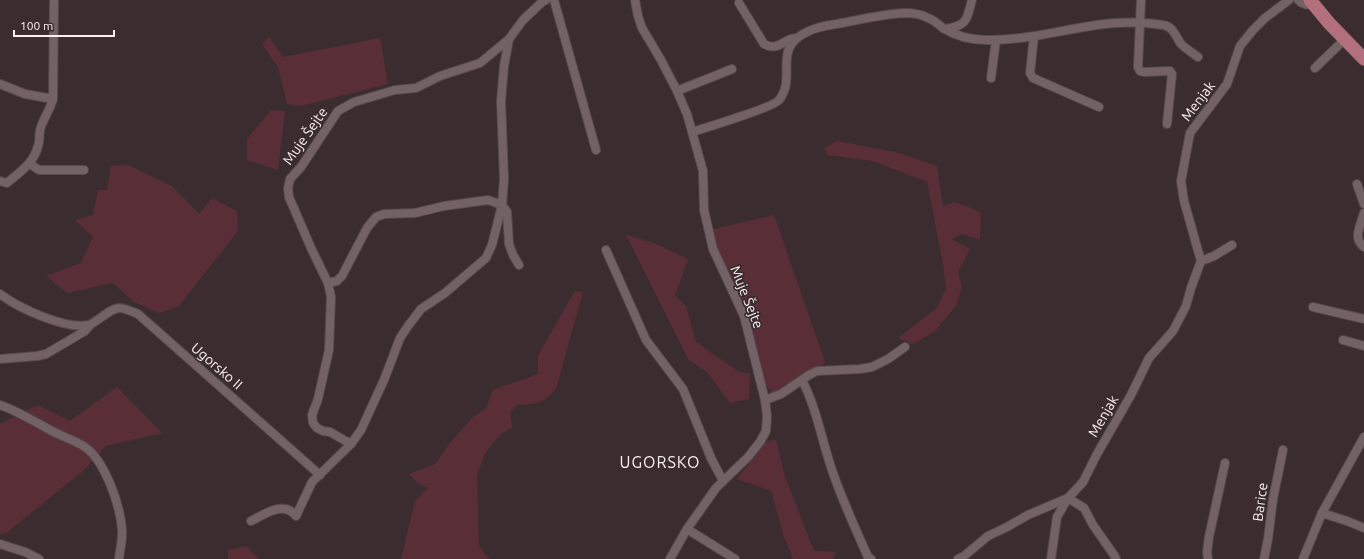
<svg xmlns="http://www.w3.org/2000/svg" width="1364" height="559" viewBox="0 0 1364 559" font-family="Ubuntu,sans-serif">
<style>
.green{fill:#5a2e36}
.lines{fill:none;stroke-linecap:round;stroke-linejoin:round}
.minor-casing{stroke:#56494b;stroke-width:10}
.primary-casing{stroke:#56494b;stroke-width:14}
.minor{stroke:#736265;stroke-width:8}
.primary{stroke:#b3707c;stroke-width:13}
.labels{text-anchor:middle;stroke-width:3.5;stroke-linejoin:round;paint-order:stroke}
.street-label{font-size:14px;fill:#f9eff0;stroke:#3b2d2f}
.quarter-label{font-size:16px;letter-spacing:1px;fill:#f9eff0;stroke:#3b2d2f}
</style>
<rect width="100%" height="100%" fill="#3b2d2f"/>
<!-- green -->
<g class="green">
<path d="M269,37L283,57L380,38L388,84L301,106L287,104L278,67L262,44Z"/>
<path d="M271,110L285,111L278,170L247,160V139Z"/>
<path d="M837,141L896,152L937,166L943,206L955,202L981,212L980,240L962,234L951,239L970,249L958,272L962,286L956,306L934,332L913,344L898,338L937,308L946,289L943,264L927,182L873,161L828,155L824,148Z"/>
<path d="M128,165L172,186L199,214L212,198L237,211L238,231L179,306L159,313L134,302L113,283L67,293L46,276L81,263L93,237L75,220L93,215L98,190H107L111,166Z"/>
<path d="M774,215L825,362L817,370L776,393L771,392L764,382L710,230Z"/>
<path d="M626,235L654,243L688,259L675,296L686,306L696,342L739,372L750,373L749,399L730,403L707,372L688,359Z"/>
<path d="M575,291L583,292L556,389C542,404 537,404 517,405L510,412L512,428L501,434L485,453L477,475L479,546L489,559H401L415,501L428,488L419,484L409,474L435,464L450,443L472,418L486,408L493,390L538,374V355Z"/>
<path d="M117,387L162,433L106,446L83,471L6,533L0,534V424L38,405L70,421Z"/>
<path d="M776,440L785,477L814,551L836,552L833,559H793L784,537L771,491L737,479L767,441Z"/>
<path d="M246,546L259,559H228V550Z"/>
</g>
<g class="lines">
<!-- minor casing -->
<g class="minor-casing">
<g id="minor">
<path d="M554,0L596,150"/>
<path d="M635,0L638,16L642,28L661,60L677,91L687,114L703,171L704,210L713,249L744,316L765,400L767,416L766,431L760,442L748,457L716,488L687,529L670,559"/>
<path d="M1141,0L1138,67L1140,71L1144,72L1170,71L1172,74L1167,124"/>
<path d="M1298,0C1303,5 1307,5 1313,4"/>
<path d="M739,3L764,44C778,52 783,39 796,38"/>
<path d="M945,29C968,25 966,21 972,0"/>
<path d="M1034,36L1030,73L1033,78L1099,107"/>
<path d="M1315,68L1345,39"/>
<path d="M991,78L996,40"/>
<path d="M0,84L25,94L53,99"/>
<path d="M677,91L732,69"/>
<path d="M692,132C705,128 774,107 779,100C798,76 770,48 809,31C819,26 831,25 842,23C862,19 884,14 905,13C913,13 921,14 928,18C934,20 938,24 943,28C956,36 971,40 986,40C1047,41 1102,14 1163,25C1173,26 1176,37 1181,44C1186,49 1193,53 1198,57"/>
<path d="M30,164L39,170H84"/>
<path d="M0,181L7,183C20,172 34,163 38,146C40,141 39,135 40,130C43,119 50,110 53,99L54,0"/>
<path d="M1357,184L1364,204"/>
<path d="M1364,213C1361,225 1352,238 1364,247"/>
<path d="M606,250L646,340L683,389L711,458L723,481"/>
<path d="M1201,261L1214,256L1232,245"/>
<path d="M328,283L337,281L342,276L367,228L376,217L384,214L415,213L444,206L488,200L502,205L507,212L509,244L513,255L519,265"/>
<path d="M0,294C18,308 66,330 89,325C92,324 96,321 99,319C117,306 117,305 138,314L320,475"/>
<path d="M1313,307L1364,319"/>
<path d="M1343,340L1364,346"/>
<path d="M0,359L37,356L46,354L85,331L90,325"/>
<path d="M802,380C817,409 822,442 833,473C843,502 856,530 868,557L871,559"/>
<path d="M765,400L781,394L809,375L817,371L860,369L872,367L888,359L905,347"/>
<path d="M0,405C18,411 35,422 52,431C63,437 74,440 85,447C105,461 120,505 122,529C123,538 120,549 119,559"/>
<path d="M351,444L330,432L323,431L317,428L313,423L312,415L318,399L329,350L331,297L328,283L311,248L289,197L288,188L290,179L301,167L338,111L354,102L395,90L416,88L440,76L480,63L509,39"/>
<path d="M1068,498L1084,508L1093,525L1114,555L1116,559"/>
<path d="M1322,513L1347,521L1364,528"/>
<path d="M251,521C265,514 284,500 296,516L312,482L351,444L361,430L384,380L400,338L408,326L421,309L445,293L486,258L492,245L502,205L504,179L501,101L504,66L509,39L523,20L542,2L546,0"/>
<path d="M687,529L735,559"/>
<path d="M0,544L25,552L39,559"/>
<path d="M958,559L964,556L988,536L1007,527L1028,515L1068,498"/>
<path d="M1051,559L1057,517L1068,498L1083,482L1097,454L1131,395L1149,358L1173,331L1186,306L1191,288L1201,261L1184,201L1181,181L1190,133L1227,84L1240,46L1253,30L1265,18L1289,0"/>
<path d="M1208,559L1207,552L1209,537L1225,463"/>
<path d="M1264,559L1268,539L1273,499L1283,450"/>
<path d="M1303,559L1322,513L1364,437"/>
</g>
</g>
<!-- primary casing -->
<g class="primary-casing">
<path id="primary" d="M1310,0L1329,23L1364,59"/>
</g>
<!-- minor -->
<use href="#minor" class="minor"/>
<!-- primary -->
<use href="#primary" class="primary"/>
</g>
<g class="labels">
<!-- street labels -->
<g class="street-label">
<text transform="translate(1198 101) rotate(-53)" y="5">Menjak</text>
<text transform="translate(305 136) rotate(-55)" y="5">Muje Šejte</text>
<text transform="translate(747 297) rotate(68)" y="5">Muje Šejte</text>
<text transform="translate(217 366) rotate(41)" y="5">Ugorsko II</text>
<text transform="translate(1103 416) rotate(-60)" y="5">Menjak</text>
<text transform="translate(1260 502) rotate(-82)" y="5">Barice</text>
</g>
<!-- quarter labels -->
<g class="quarter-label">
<text x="660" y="468">UGORSKO</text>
</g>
</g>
<!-- scale -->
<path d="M14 30v6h100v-6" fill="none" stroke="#f9eff0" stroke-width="2"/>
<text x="20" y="30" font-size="12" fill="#f9eff0" stroke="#3b2d2f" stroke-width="3" paint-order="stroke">100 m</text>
</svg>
